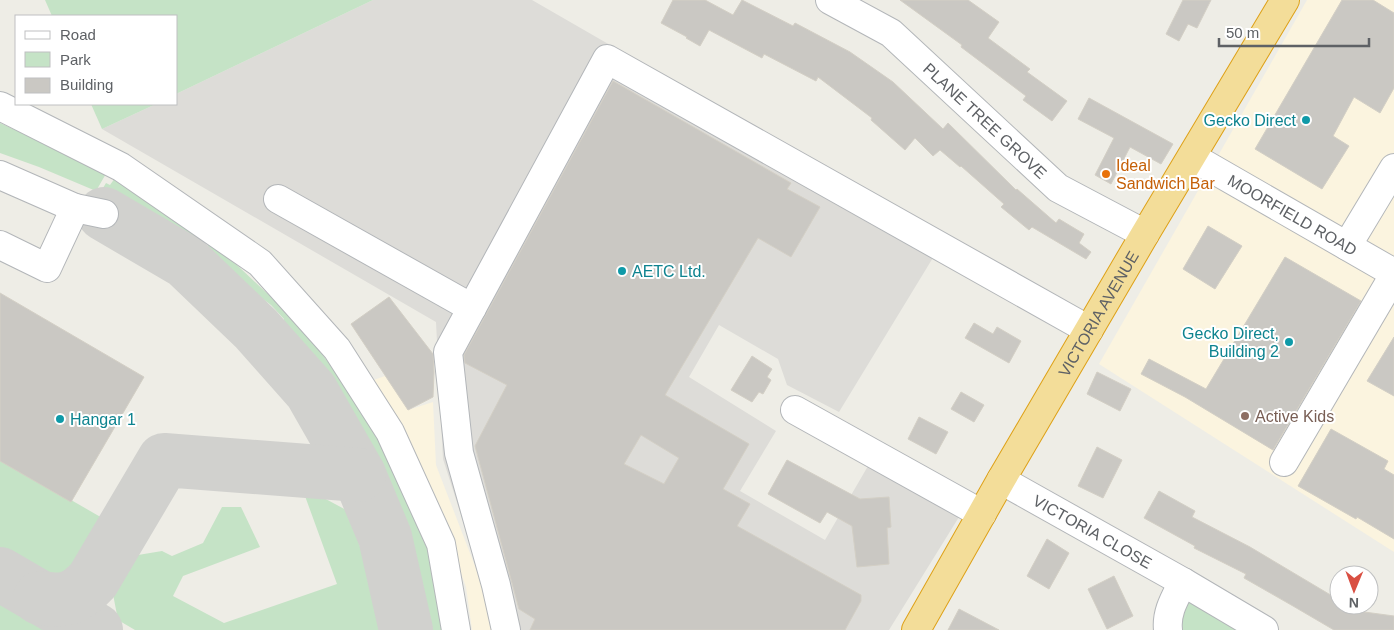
<svg xmlns="http://www.w3.org/2000/svg" width="1394" height="630" viewBox="0 0 1394 630" font-family="Helvetica,sans-serif">
<style>
.commercial{fill:#fbf4df}
.industrial{fill:#dddcd8}
.green{fill:#c5e3c6}
.lines{fill:none;stroke-linecap:round;stroke-linejoin:round}
.taxiway{stroke:#d1d1ce;stroke-width:54}
.building{fill:#cac8c3;stroke:#d3cfc5;fill-rule:evenodd}
.minor-casing{stroke:#b3b6b9;stroke-width:30}
.highway-casing{stroke:#dea117;stroke-width:30}
.minor{stroke:#fff;stroke-width:28}
.highway{stroke:#f3dd99;stroke-width:28}
.culture-dot{fill:#0f9aa8;stroke:#fff;stroke-width:2}
.food-dot{fill:#e8710a;stroke:#fff;stroke-width:2}
.education-dot{fill:#8d6e63;stroke:#fff;stroke-width:2}
.labels{text-anchor:middle;stroke-width:4;stroke-linejoin:round;paint-order:stroke}
.street-label{font-size:16px;fill:#5e6165;stroke:#fff}
.culture-label{font-size:16px;fill:#0d838f;stroke:#fff;text-anchor:end}
.food-label{font-size:16px;fill:#c56008;stroke:#fff;text-anchor:start}
.education-label{font-size:16px;fill:#785e54;stroke:#fff;text-anchor:start}
</style>
<rect width="100%" height="100%" fill="#eeede6"/>
<!-- commercial -->
<g class="commercial">
<path d="M1307,0H1394V552L1099,364Z"/>
<path d="M385,376L408,410L433,402L436,465L490,605L492,630H472L466,587L430,489L368,382Z"/>
</g>
<!-- industrial -->
<path class="industrial" d="M373,0H532L945,238L839,412L787,385L778,359L719,325L689,377L776,431L740,491L825,540L868,466L959,517L889,630H492L490,605L443,459L436,322L102,129L156,104H176V94Z"/>
<!-- green -->
<g class="green">
<path d="M45,0H373L176,94V16H52Z"/>
<path d="M91,104H156L102,129Z"/>
<path d="M0,123L107,172L96,191L39,167L0,153Z"/>
<path d="M115,178L205,240L195,252L150,220L100,193L106,183L110,185Z"/>
<path d="M210,243L238,266L271,297L297,324L322,354L346,387L383,443L424,529L450,630H429C423,591 409,548 395,511C390,498 381,486 379,472L374,469V459L359,431L304,356L284,332V319L271,305L259,296L241,288L200,255Z"/>
<path d="M0,459L104,519L99,543L88,562L68,573L46,575L0,550Z"/>
<path d="M305,496L322,497L348,511L371,579L382,630H135L118,620L111,584L132,556L162,551L172,556L203,543L222,507H241L260,547L183,576L173,596L224,623L337,584Z"/>
<path d="M0,597L56,630H0Z"/>
<path d="M1190,601L1253,630H1179L1182,606Z"/>
</g>
<g class="lines">
<!-- taxiway -->
<g class="taxiway">
<path d="M104,214L186,262L256,329L311,391L359,475L385,537L406,630"/>
<path d="M0,574L96,630"/>
<path d="M40,598C64,602 76,599 93,580L164,460L359,475"/>
</g>
</g>
<!-- building -->
<g class="building">
<path d="M673,0H705L733,15L742,0L793,26L795,23L850,52L893,82L943,129L948,123L1016,190L1017,189L1056,223L1059,219L1084,234L1079,243L1091,252L1086,259L1032,227L1029,230L1001,207L1004,204L961,166L960,167L940,150L933,156L915,138L905,150L871,120L872,118L818,77L816,81L764,54L762,58L709,30L700,46L686,38L687,37L661,23Z"/>
<path d="M900,0H968L999,22L988,38L1030,69L1027,72L1067,101L1052,121L1023,100L1026,96L961,47L962,45Z"/>
<path d="M1183,0H1211L1197,28L1188,24L1179,41L1166,34Z"/>
<path d="M1342,0H1373L1394,13V88L1380,113L1354,97L1333,136L1349,146L1322,189L1255,149Z"/>
<path d="M613,81L791,183L787,189L820,207L791,257L758,238L665,395L749,444L723,489L750,504L737,526L861,595V601L845,630H530L535,619L519,609L475,446L507,385L465,363L464,355ZM641,435L679,458L664,484L624,464Z"/>
<path d="M1089,98L1173,144L1161,164L1130,147L1111,184L1095,175L1114,138L1078,119Z"/>
<path d="M1208,226L1242,246L1215,289L1183,269Z"/>
<path d="M1285,257L1361,301L1273,450L1185,397L1141,374L1149,359L1206,389Z"/>
<path d="M0,293L144,377L71,502L0,461Z"/>
<path d="M389,297L433,354L434,372L433,397L408,410L351,324Z"/>
<path d="M974,323L993,334L997,327L1021,341L1009,363L965,338Z"/>
<path d="M1394,337V396L1367,381Z"/>
<path d="M752,356L772,369L767,377L771,380L763,394L759,392L752,402L731,390Z"/>
<path d="M1097,372L1131,389L1120,411L1087,394Z"/>
<path d="M961,392L984,405L974,422L951,409Z"/>
<path d="M919,417L948,432L936,454L908,439Z"/>
<path d="M1331,429L1388,461L1384,469L1394,475V539L1357,517L1356,519L1298,486Z"/>
<path d="M1097,447L1122,460L1103,498L1078,486Z"/>
<path d="M787,460L860,499L889,497L891,527L887,528L889,564L857,567L852,526L827,512L820,523L768,494Z"/>
<path d="M1159,491L1195,511L1192,517L1250,547L1339,600V605H1347L1357,611L1394,616V630H1334L1293,606L1244,578L1246,574L1194,548L1195,546L1144,518Z"/>
<path d="M1047,539L1069,553L1049,589L1027,576Z"/>
<path d="M1114,576L1133,616L1107,629L1088,589Z"/>
<path d="M959,609L999,630H948Z"/>
</g>
<g class="lines">
<!-- minor casing -->
<g class="minor-casing">
<g id="minor">
<path id="s1" d="M830,0L891,33L1058,188L1145,234"/>
<path d="M0,106L121,167L260,263L337,349L390,432L441,544L456,630"/>
<path id="s2" d="M1192,157L1394,273"/>
<path d="M0,175L75,208L47,268L0,245"/>
<path d="M278,199L472,308"/>
<path d="M75,208L104,214"/>
<path d="M1347,246L1394,168"/>
<path d="M795,410L982,514"/>
<path d="M1284,462L1394,275"/>
<path id="s3" d="M1001,480L1183,582L1264,630"/>
<path d="M506,630L496,585L459,453L448,352L607,59L1089,330"/>
<path d="M1168,630C1166,612 1175,598 1183,582"/>
</g>
</g>
<!-- highway casing -->
<g class="highway-casing">
<g id="highway">
<path id="s4" d="M916,630L1001,480L1145,234L1285,0"/>
</g>
</g>
<!-- minor -->
<use href="#minor" class="minor"/>
<!-- highway -->
<use href="#highway" class="highway"/>
</g>
<!-- markers -->
<g class="culture-dot">
<circle cx="1306" cy="120" r="5"/>
<circle cx="622" cy="271" r="5"/>
<circle cx="1289" cy="342" r="5"/>
<circle cx="60" cy="419" r="5"/>
</g>
<circle class="food-dot" cx="1106" cy="174" r="5"/>
<circle class="education-dot" cx="1245" cy="416" r="5"/>
<g class="labels">
<!-- street labels -->
<g class="street-label">
<text dy="6" stroke="none"><textPath href="#s1" startOffset="198">PLANE TREE GROVE</textPath></text>
<text dy="6" stroke="none"><textPath href="#s2" startOffset="116">MOORFIELD ROAD</textPath></text>
<text dy="6" stroke="none"><textPath href="#s4" startOffset="365">VICTORIA AVENUE</textPath></text>
<text dy="6" stroke="none"><textPath href="#s3" startOffset="105">VICTORIA CLOSE</textPath></text>
</g>
<!-- culture labels -->
<g class="culture-label">
<text x="1296" y="126">Gecko Direct</text>
<text x="632" y="277" text-anchor="start">AETC Ltd.</text>
<text x="1279" y="339">Gecko Direct,<tspan x="1279" dy="18">Building 2</tspan></text>
<text x="70" y="425" text-anchor="start">Hangar 1</text>
</g>
<!-- food labels -->
<g class="food-label">
<text x="1116" y="171">Ideal<tspan x="1116" dy="18">Sandwich Bar</tspan></text>
</g>
<!-- education labels -->
<g class="education-label">
<text x="1255" y="422">Active Kids</text>
</g>
</g>
<!-- legend -->
<rect x="15" y="15" width="162" height="90" fill="#ffffff" stroke="#bfc0c1"/>
<rect x="25" y="31" width="25" height="8" fill="#ffffff" stroke="#bfc0c1"/>
<text x="60" y="40" font-size="15" fill="#5e6165">Road</text>
<rect x="25" y="52" width="25" height="15" fill="#c5e3c6" stroke="#bfc0c1"/>
<text x="60" y="65" font-size="15" fill="#5e6165">Park</text>
<rect x="25" y="78" width="25" height="15" fill="#cac8c3" stroke="#bfc0c1"/>
<text x="60" y="90" font-size="15" fill="#5e6165">Building</text>
<!-- north arrow -->
<g transform="translate(1354 590) rotate(181)"><circle r="24" fill="#ffffff" stroke="#bfc0c1"/>
<path d="M0-4L9 19L0 12L-9 19Z" fill="#d94f42"/>
<text y="-8" font-size="14" font-weight="bold" text-anchor="middle" fill="#5e6165">N</text>
</g>
<!-- scale -->
<path d="M1219 38v8h150v-8" fill="none" stroke="#5e6165" stroke-width="2.5"/>
<text x="1226" y="38" font-size="15" fill="#5e6165" stroke="#ffffff" stroke-width="4" paint-order="stroke">50 m</text>
</svg>
